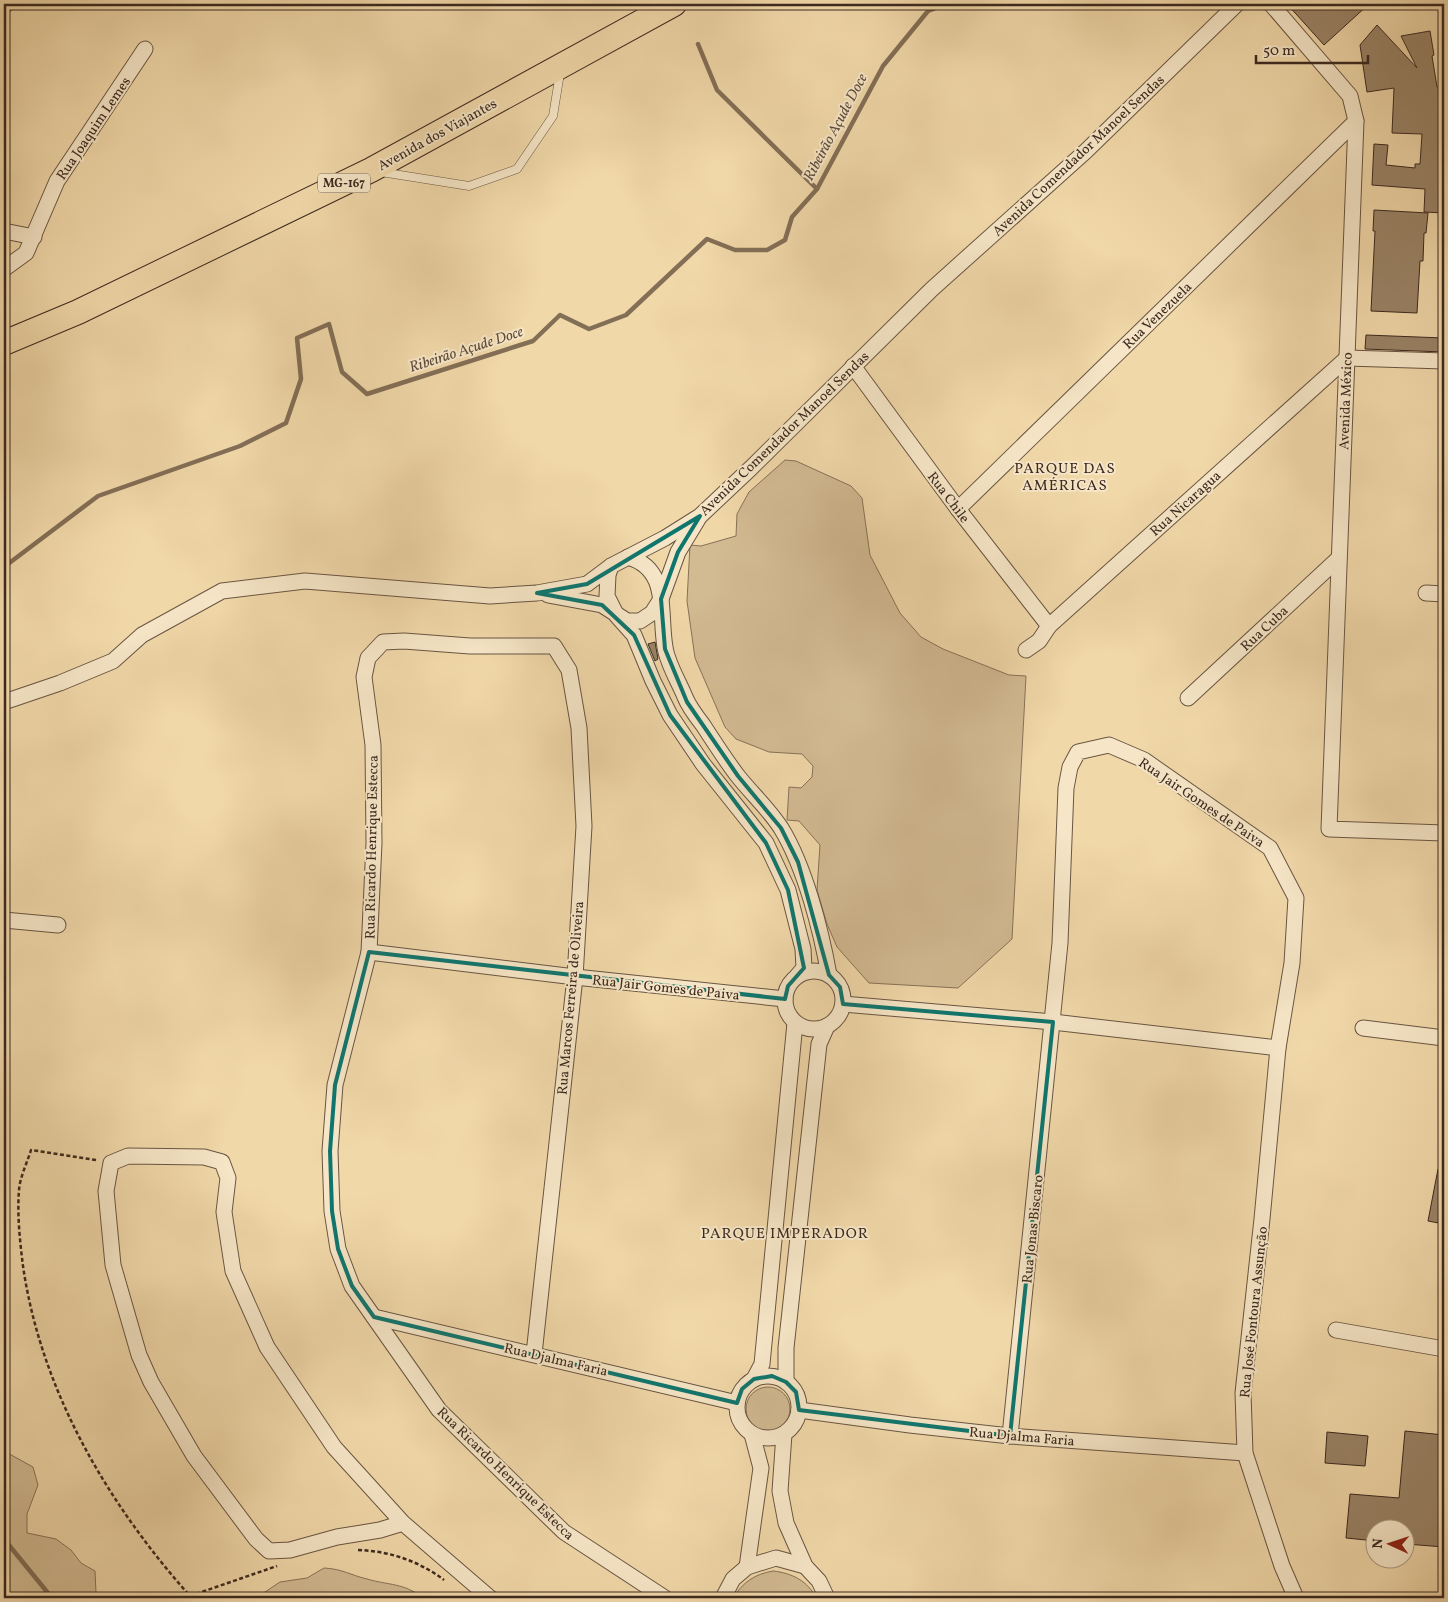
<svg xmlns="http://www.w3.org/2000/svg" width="1448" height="1602" viewBox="0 0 1448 1602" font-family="Vollkorn,serif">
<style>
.green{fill:#d2ba92;stroke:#877259}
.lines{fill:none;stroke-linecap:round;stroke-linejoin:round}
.stream{stroke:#836e56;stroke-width:4.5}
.building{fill:#9a8467;stroke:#3c2920}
.lane-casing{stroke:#695542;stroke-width:9}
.street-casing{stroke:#695542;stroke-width:17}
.primary-casing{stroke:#3c2920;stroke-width:26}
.path{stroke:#3c2920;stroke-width:2.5;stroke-dasharray:4 2.5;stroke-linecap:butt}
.lane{stroke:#f6e6c7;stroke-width:8}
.street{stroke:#f6e6c7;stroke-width:15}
.primary{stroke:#f1d8a9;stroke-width:24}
.marked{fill:none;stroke:#0f766e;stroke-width:4;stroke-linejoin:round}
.labels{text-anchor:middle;stroke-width:4;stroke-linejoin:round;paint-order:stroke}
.shield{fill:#f6e6c7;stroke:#746252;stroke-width:1}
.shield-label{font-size:12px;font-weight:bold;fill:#3c2920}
.street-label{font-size:14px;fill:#3c2920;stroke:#f6e6c7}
.water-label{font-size:15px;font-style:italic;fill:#604c3b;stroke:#f6e6c7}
.neighbourhood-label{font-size:15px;letter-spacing:1px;fill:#3c2920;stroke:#f6e6c7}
</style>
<rect width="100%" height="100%" fill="#f1d8a9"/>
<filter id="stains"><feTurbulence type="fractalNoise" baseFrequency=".004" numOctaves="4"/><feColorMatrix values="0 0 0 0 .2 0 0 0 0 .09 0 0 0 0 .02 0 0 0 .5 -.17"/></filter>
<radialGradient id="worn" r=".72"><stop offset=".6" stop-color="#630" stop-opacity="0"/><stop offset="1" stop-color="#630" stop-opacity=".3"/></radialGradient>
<!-- green -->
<g class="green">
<path d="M785,460L796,461L851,486L862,498L870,555L900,613L921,637L943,649L1009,675L1026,676L1012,939L958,988L869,983L837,947L827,924L817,890L820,845L799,821L787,820L789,787L801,788L812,777L813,766L802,754L769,752L736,739L725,727L695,658L687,601L690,545L701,546L736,536L737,514L749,492Z"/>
<circle cx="768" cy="1409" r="22"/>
<path d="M4,1451L33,1467L38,1485L27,1514V1533L56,1539L71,1550L81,1563L95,1571L96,1593L99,1598H4Z"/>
<path d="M324,1568C343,1569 350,1575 367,1579C387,1585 405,1583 423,1598H256L280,1582L307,1578Z"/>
<path d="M773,1571C792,1573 808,1581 816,1598H733C743,1582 755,1574 773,1571Z"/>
</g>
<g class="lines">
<!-- stream -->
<g class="stream">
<path d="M698,44L717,90L817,189"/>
<path d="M4,567L98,496L240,446L286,423L301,379L297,338L329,324L342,372L367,394L533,341L560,315L589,329L626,315L707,239L735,250H767L785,240L792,217L817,189L883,66L928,11L947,4"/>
<path d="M4,1539L52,1598"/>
</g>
</g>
<!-- building -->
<g class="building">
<path d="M1287,4H1369L1324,45Z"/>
<path d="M1377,25L1417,68L1401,36L1430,31L1434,55L1432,56L1437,87H1444V213L1424,212L1425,189L1372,185L1374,144L1388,145L1386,165L1415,168V164H1420L1422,134L1392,133L1394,88L1367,92L1360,45Z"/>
<path d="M1374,210L1428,213L1426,233H1424L1423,261H1420L1417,313L1371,311L1375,231H1373Z"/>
<path d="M1366,335L1444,338V352L1365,349Z"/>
<path d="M655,642L658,659L655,661L648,644Z"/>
<path d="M1438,1169L1444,1170V1224L1428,1221Z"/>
<path d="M1405,1431L1444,1435V1547L1406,1544V1530H1376V1541L1346,1538L1350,1494L1399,1498Z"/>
<path d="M1327,1432L1368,1436L1365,1466L1325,1463Z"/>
</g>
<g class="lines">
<!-- lane casing -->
<g class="lane-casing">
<path id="lane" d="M381,172L469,186L517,169L553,116L560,73"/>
</g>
<!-- street casing -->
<g class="street-casing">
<g id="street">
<path d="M1271,4L1350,96L1356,121L1329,829L1444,833"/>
<path d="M4,6L6,4"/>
<path d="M4,231L34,237"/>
<path d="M4,269L26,253L57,181L145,49"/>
<path d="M853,366L958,509L1049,626"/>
<path d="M958,509L1356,121"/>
<path d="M628,557C670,569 659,613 665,647C667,663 679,682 685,697C689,707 696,716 703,725C714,742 725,759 737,775C751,793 768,808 781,828C805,867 821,930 829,975"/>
<path d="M611,566L608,575L607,596L617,616L634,635L653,681L670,715L703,764L766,843L788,890L803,949L804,968L798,975"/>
<path d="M1426,593L1444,594"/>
<path d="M548,595L602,605L627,621H640L652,613L661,599L678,552L698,519"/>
<path d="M1026,650L1039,641L1049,626L1347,358L1444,361"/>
<path d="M1188,698L1339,558"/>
<path d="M4,702L60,683L113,661L142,635L222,591L305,581L490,596L537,593L587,584L611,566L665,538L700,516L751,468L932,289L1086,151L1237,4"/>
<path d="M4,920L58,925"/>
<path d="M369,952L575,977L785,999"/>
<circle cx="814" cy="1000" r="29"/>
<path d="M843,1004L1053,1022L1278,1048"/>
<path d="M1363,1028L1444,1038"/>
<path d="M374,1317L737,1403"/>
<path d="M1336,1330L1444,1349"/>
<path d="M534,1354L575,977L584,826L579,728L569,670L554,646H470L404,641L383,642L368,658L364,677L373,745L374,843L369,952L335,1085L330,1151L332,1211L338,1249L352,1286L439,1410L564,1532L665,1598"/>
<circle cx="768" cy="1407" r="31"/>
<path d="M754,1379L762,1364L795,1023"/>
<path d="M786,1382V1348L819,1044L827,1026"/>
<path d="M799,1410L910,1425L1010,1436L1245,1453"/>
<path d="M784,1434L780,1491L786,1523L805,1566L819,1581L827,1598"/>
<path d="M1010,1436L1060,943L1066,788L1070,767L1078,752L1109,745L1144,760L1270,848L1296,898L1292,963L1278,1048L1262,1219L1243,1393L1245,1453L1282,1566L1296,1598"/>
<path d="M403,1523L380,1530L337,1537L290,1550L269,1551L256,1539L194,1456L151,1382L139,1355L113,1265L106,1191L111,1163L128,1156L204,1157L222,1162L228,1178L224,1212L233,1271L267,1347L334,1447L403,1523L490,1598"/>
<path d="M747,1567L761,1468L752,1434"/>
<path d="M723,1598L733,1579L747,1567L776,1558L805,1566"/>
</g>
</g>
<!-- primary casing -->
<g class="primary-casing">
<path id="primary" d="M4,343L78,312L371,170L674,4"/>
</g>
<!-- path -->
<g class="path">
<path d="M96,1160L31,1150C27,1163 20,1177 19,1190C17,1215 20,1242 23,1266C41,1391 108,1504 190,1596L277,1566"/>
<path d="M358,1550C389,1551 419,1561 444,1580"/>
</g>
<!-- lane -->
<use href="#lane" class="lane"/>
<!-- street -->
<use href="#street" class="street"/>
<!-- primary -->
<use href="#primary" class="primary"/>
</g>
<!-- marked area -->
<path class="marked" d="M700,516L678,552L661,599L665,649L687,702L738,776L781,828L798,862L829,975L840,987L843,1004L1053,1022L1010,1436L799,1410L796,1392L786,1382L772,1376L754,1379L742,1389L737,1403L374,1317L352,1286L338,1249L332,1211L330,1151L335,1085L369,952L785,999L788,986L804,968L788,890L766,843L670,715L634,635L602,605L537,593L587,584Z"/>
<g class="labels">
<!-- shield labels -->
<rect class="shield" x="318" y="173.5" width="52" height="19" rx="4"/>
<g class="shield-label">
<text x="344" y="187">MG-167</text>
</g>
<!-- street labels -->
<g class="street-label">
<text transform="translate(93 128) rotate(-56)" y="5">Rua Joaquim Lemes</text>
<text transform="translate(437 134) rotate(-29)" y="5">Avenida dos Viajantes</text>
<text transform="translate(1078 155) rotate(-43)" y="5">Avenida Comendador Manoel Sendas</text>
<text transform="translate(1157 315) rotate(-44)" y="5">Rua Venezuela</text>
<text transform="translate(1345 401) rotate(-88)" y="5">Avenida México</text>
<text transform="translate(784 433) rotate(-44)" y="5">Avenida Comendador Manoel Sendas</text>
<text transform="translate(949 497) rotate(53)" y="5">Rua Chile</text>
<text transform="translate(1185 503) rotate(-42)" y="5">Rua Nicaragua</text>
<text transform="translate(1264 628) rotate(-43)" y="5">Rua Cuba</text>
<text transform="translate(1202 802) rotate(34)" y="5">Rua Jair Gomes de Paiva</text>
<text transform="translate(371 847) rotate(-89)" y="5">Rua Ricardo Henrique Estecca</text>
<text transform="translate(666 987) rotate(6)" y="5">Rua Jair Gomes de Paiva</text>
<text transform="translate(570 998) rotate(-85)" y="5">Rua Marcos Ferreira de Oliveira</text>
<text transform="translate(1032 1229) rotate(-84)" y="5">Rua Jonas Biscaro</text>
<text transform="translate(1253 1312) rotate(-84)" y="5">Rua José Fontoura Assunção</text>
<text transform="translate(556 1359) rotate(13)" y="5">Rua Djalma Faria</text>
<text transform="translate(1022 1436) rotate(5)" y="5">Rua Djalma Faria</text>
<text transform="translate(506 1473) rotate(44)" y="5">Rua Ricardo Henrique Estecca</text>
</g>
<!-- water labels -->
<g class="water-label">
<text transform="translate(835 127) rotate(-62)" y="5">Ribeirão Açude Doce</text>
<text transform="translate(466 349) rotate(-18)" y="5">Ribeirão Açude Doce</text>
</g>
<!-- neighbourhood labels -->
<g class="neighbourhood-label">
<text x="1065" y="473">PARQUE DAS<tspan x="1065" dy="17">AMÉRICAS</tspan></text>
<text x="785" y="1238">PARQUE IMPERADOR</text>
</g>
</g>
<!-- margin -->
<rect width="1448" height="1602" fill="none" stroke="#f1d8a9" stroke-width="20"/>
<rect x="5" y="5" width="1438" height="1592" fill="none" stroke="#3c2920" stroke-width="2.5"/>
<rect x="10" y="10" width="1428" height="1582" fill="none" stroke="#3c2920"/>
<!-- north arrow -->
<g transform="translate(1390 1544) rotate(273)"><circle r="24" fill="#f6e6c7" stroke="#ac9a84"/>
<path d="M0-4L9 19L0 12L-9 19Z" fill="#8f2418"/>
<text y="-8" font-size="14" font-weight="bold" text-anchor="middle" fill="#3c2920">N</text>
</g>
<!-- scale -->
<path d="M1256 55v8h112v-8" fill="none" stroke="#3c2920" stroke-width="2.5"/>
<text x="1263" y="55" font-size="15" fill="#3c2920" stroke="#f6e6c7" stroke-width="4" paint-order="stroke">50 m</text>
<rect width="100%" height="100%" filter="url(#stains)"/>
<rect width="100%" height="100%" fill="url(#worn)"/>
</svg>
